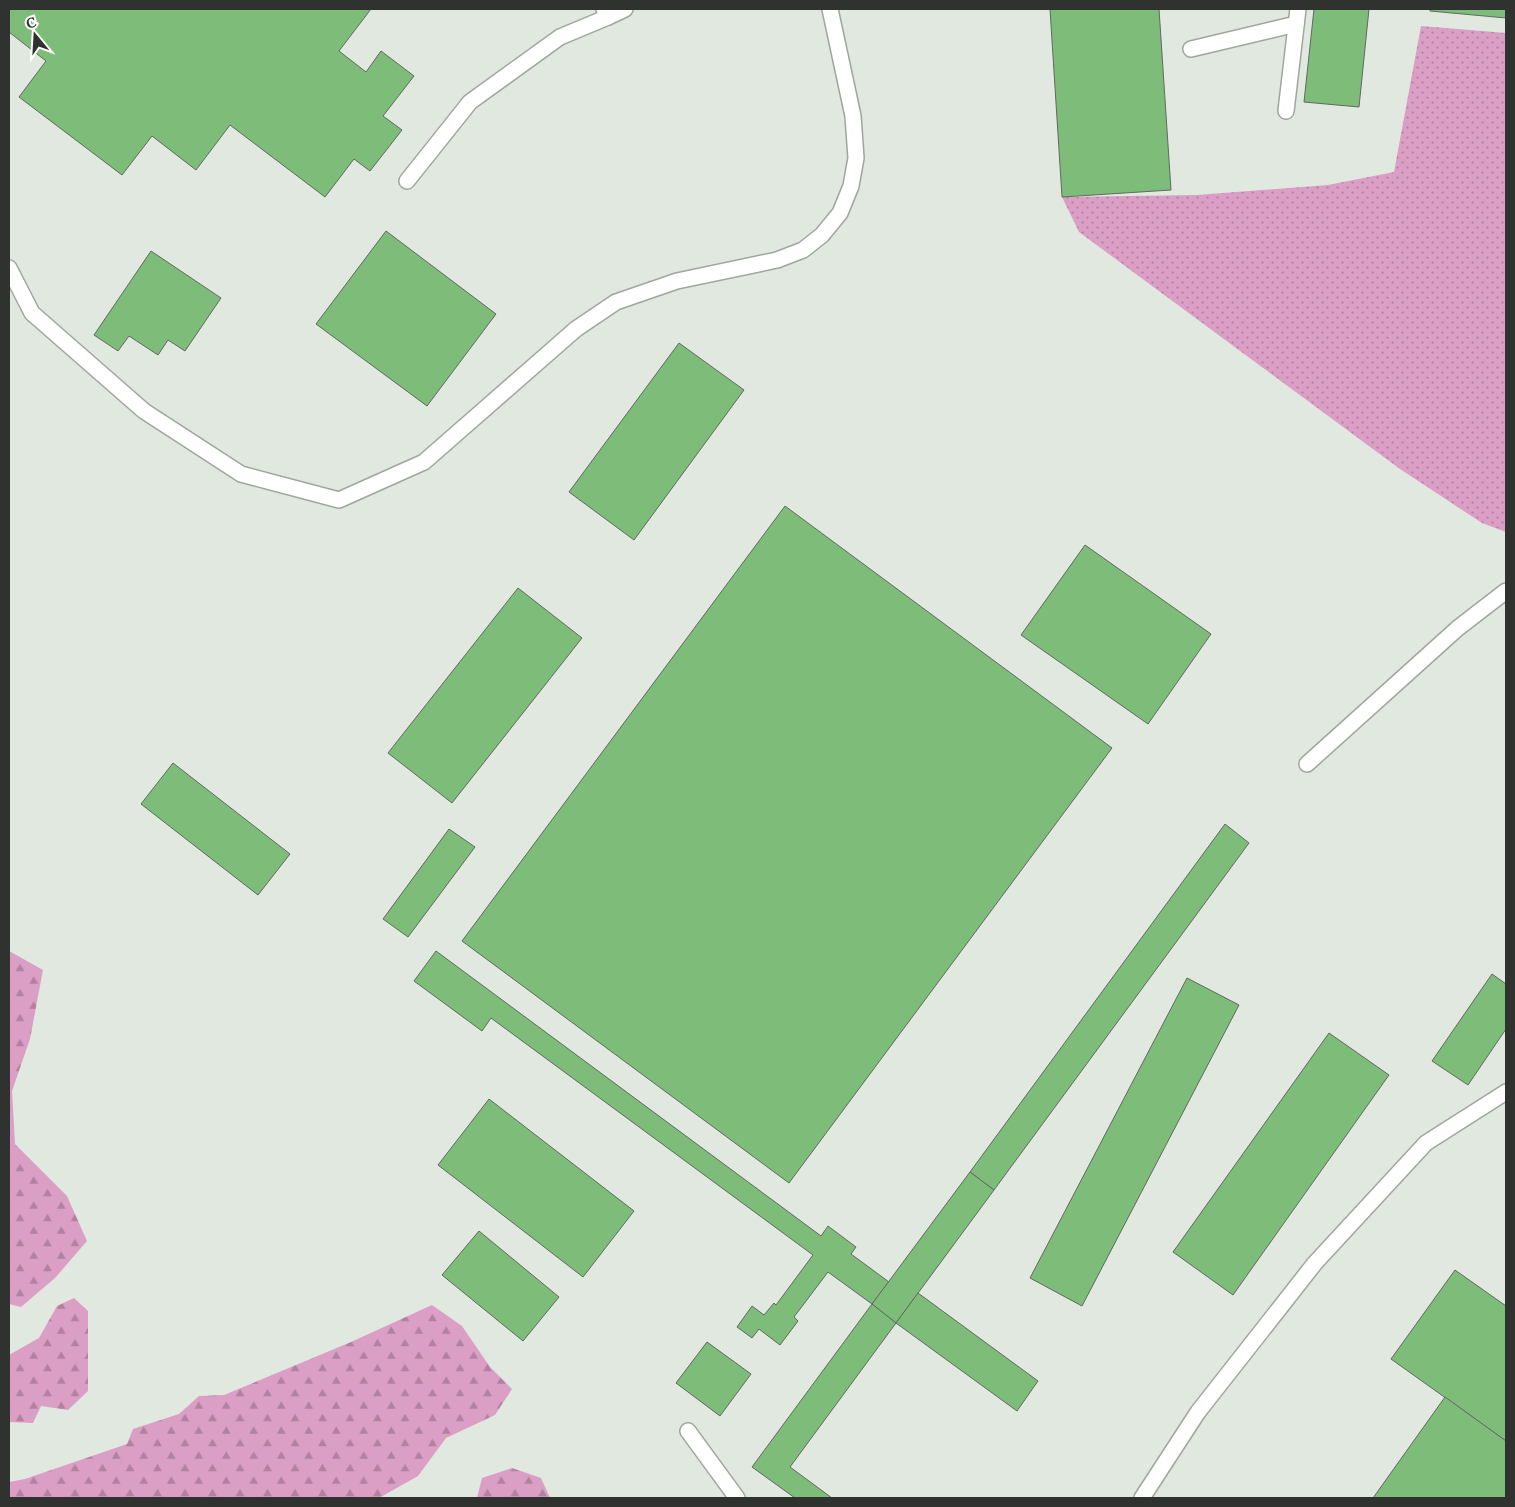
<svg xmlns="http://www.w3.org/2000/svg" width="1515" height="1507" viewBox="0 0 1515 1507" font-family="Lora,serif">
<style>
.grass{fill:url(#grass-dots)}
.forest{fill:url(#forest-firs)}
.building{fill:#7dbd79;stroke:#626861}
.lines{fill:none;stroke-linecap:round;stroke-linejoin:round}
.service-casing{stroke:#9fa69e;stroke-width:18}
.service{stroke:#fff;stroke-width:15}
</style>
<defs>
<pattern id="grass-dots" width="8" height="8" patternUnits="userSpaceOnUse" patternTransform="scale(1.25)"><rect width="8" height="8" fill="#db9ec4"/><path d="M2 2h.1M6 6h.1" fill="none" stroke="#b281a0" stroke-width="1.8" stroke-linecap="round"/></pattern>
<pattern id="forest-firs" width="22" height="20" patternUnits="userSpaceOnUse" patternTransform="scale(1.25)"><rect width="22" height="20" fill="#db9ec4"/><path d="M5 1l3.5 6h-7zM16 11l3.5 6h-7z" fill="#b281a0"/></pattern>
</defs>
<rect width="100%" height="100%" fill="#e0e8e0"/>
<!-- grass -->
<path class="grass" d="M1421,26L1506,33V532L1482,523L1400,469L1079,232L1062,197L1197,195L1328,185L1394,172Z"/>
<!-- forest -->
<g class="forest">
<path d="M9,951L43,970L30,1039L12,1091L15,1144L67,1196L87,1241L55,1278L21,1307L9,1304Z"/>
<path d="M74,1298L88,1311V1391L68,1410L41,1406L33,1423L9,1422V1355L39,1338L57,1306Z"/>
<path d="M432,1305L462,1326L490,1367L512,1389L495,1415L446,1438L418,1476L379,1498H9V1482L25,1479L127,1444L133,1429L179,1414L199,1396L224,1395L351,1342Z"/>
<path d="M512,1468L541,1478L550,1498H477L482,1478Z"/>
</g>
<!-- building -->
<g class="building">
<path d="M9,9H371L339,51L366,72L381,51L414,76L383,116L402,130L370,171L354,159L325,197L230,125L196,170L152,136L122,175L19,97L46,61L9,32Z"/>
<path d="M1050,9H1159L1171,190L1062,197Z"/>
<path d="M1314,9H1369L1359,107L1304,102Z"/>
<path d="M1430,9H1506V18L1430,11Z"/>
<path d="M386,231L496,314L427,406L316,324Z"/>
<path d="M151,251L221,298L185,351L168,340L158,355L129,336L118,351L94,335Z"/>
<path d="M679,343L744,390L634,540L569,492Z"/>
<path d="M785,506L1112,748L789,1183L462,941Z"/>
<path d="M1085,545L1211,634L1148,724L1021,635Z"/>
<path d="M518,588L582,638L452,803L388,753Z"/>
<path d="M173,763L290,854L258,895L141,804Z"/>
<path d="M1225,824L1249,843L994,1190L970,1172Z"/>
<path d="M449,829L475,847L408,937L383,919Z"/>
<path d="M436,951L821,1236L828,1226L856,1247L851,1254L889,1282L872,1304L828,1272L794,1317L798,1321L780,1345L759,1329L752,1338L737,1327L752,1306L764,1315L774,1303L776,1305L813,1255L491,1018L482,1031L414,981Z"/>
<path d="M1492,974L1506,984V1029L1468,1085L1432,1061Z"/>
<path d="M1187,978L1239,1005L1082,1306L1030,1278Z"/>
<path d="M1329,1033L1389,1075L1233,1295L1173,1252Z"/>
<path d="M489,1099L634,1211L583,1277L438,1165Z"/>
<path d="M970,1172L994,1190L896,1323L872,1304Z"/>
<path d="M479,1231L559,1297L523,1341L442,1275Z"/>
<path d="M1455,1270L1506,1306V1441L1391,1359Z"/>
<path d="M918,1293L1038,1381L1017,1411L896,1323Z"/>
<path d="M872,1304L896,1323L790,1467L832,1498H795L752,1467Z"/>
<path d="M707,1342L751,1374L720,1416L676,1383Z"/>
<path d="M1445,1397L1506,1441V1498H1373Z"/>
</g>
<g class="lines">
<!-- service casing -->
<g class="service-casing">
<g id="service">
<path d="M604,9L608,17L625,9"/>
<path d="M1191,49L1296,24"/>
<path d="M1286,111L1298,9"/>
<path d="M407,181L470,102L560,37L608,17"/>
<path d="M9,268L32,313L144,411L241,474L339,500L424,462L576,329L616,302L677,281L777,260L803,250L822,235L840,213L851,186L856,158L853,116L830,9"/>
<path d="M1307,764L1458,628L1506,591"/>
<path d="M688,1431L737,1498"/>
<path d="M1142,1498L1198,1412L1315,1263L1426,1143L1506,1092"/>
</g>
</g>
<!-- service -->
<use href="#service" class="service"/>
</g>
<!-- border -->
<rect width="1515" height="1507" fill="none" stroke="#2f322f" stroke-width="20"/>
<!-- north arrow -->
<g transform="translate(35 35) rotate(342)" stroke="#ffffff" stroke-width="4" paint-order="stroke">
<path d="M0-4L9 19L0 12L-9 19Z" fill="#2f322f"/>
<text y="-8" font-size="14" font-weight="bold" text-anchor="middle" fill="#2f322f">С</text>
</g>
</svg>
